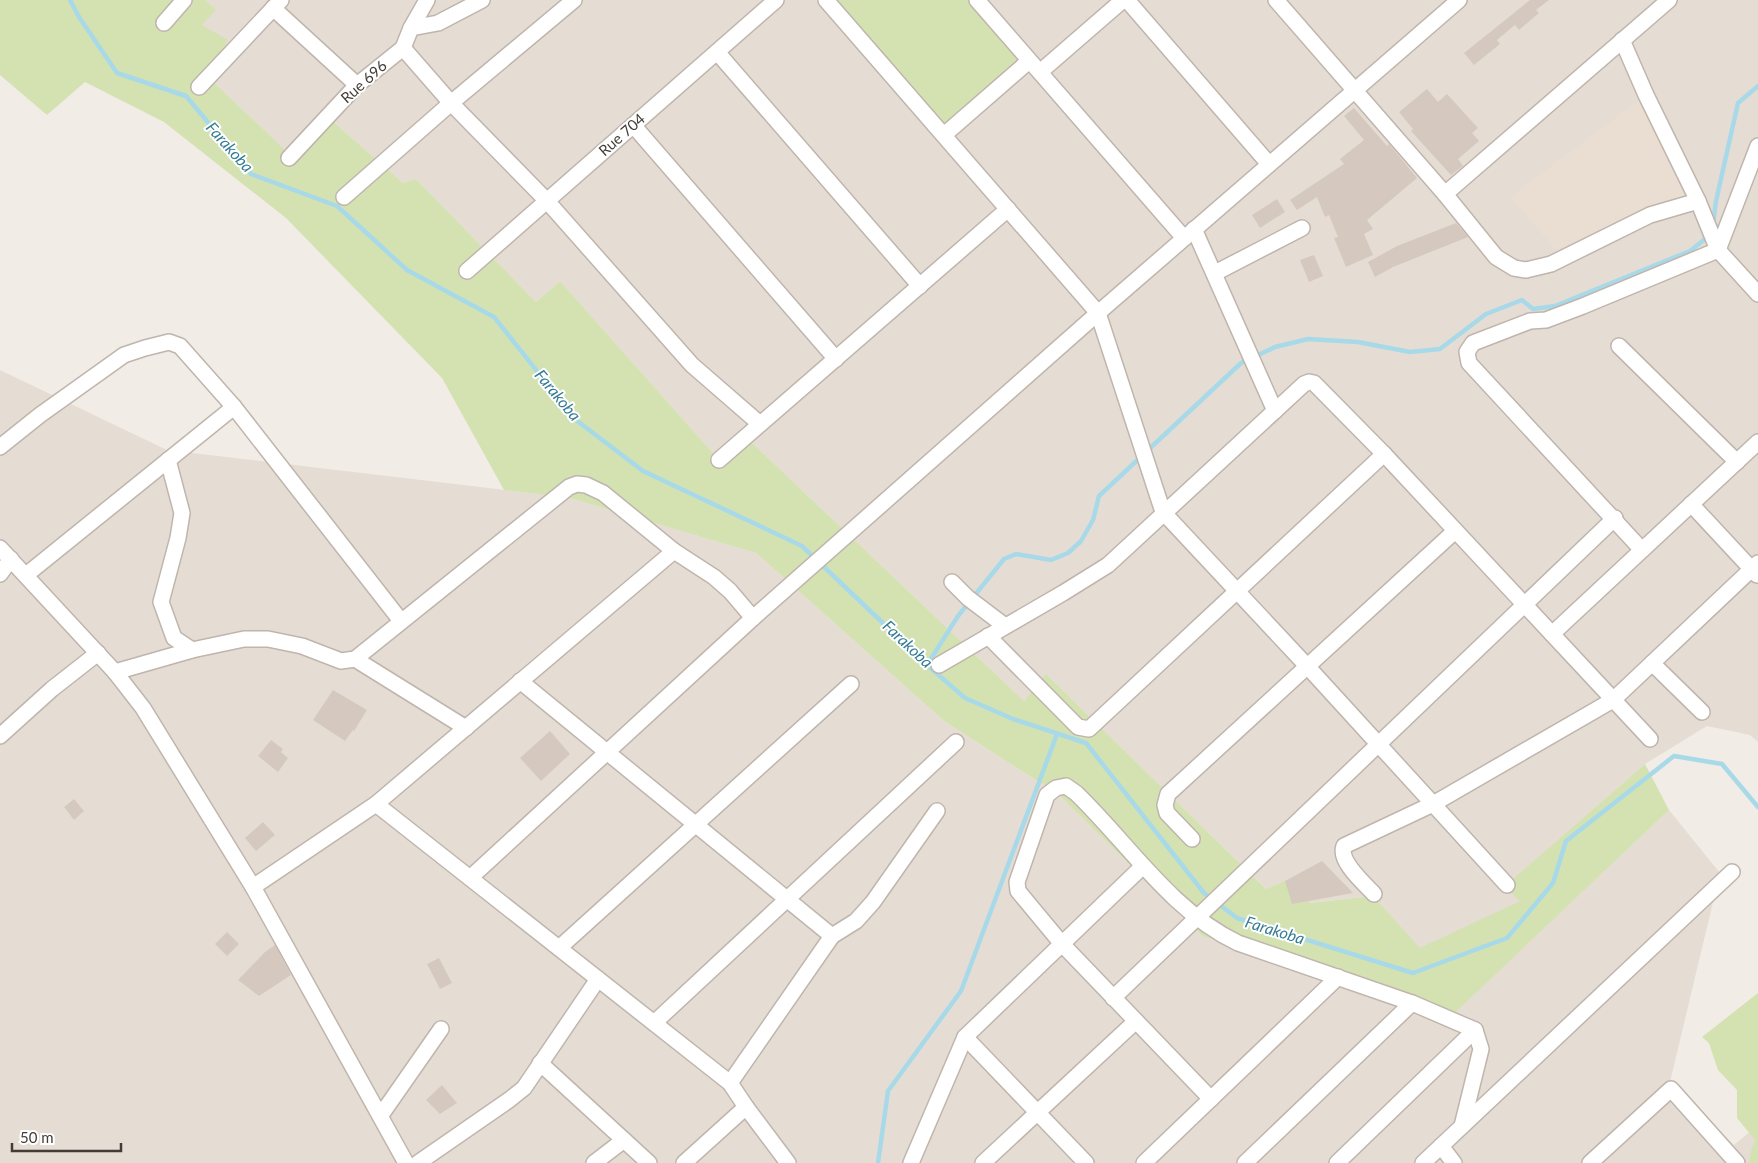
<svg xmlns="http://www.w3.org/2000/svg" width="1758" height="1163" viewBox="0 0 1758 1163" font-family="Lato,sans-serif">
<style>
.residential{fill:#e5ddd4}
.education{fill:#e9ded1}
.green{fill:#d4e2b2}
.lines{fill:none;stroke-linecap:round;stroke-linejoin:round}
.stream{stroke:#a7d9e9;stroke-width:4.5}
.building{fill:#d5c9bf}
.minor-casing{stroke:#bfb5ac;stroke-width:18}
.minor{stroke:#fff;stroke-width:15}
.labels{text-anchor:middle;stroke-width:4;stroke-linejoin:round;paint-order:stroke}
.street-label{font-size:15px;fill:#433c36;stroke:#fff}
.water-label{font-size:16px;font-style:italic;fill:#357d96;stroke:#fff}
</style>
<rect width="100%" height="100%" fill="#f1ece6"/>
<!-- residential -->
<g class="residential">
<path d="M205,0H1758V742L1750,735L1707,726L1645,764L1505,887L1521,901L1420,949L1373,896L1309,903L1300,874L1266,889L1047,675L1024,701L749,440L720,461L560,281L536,302L416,179L403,183L327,116L293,157L209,78L201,25L215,10Z"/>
<path d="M0,370L167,450L566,497L756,553L944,721L1059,795L1202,936L1272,956L1441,1025L1669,810L1720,873L1670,1082L1734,1145L1758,1125V1163H0Z"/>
</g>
<!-- education -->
<path class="education" d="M1646,95L1693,196L1559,253L1510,197Z"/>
<!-- green -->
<g class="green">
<path d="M0,0H205L216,10L202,25L228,40L209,78L293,157L327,116L403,183L416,179L536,302L560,281L720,461L749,440L1024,701L1046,674L1266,889L1300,874L1310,903L1373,896L1420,948L1520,901L1504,887L1645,764L1669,810L1442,1025L1272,956L1202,936L1059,795L944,721L756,553L566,497L504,490L442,378L286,218L164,122L85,82L47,115L0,75Z"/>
<path d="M836,0H967L1023,65L948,130Z"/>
<path d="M1758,993V1163H1749L1752,1147L1756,1141L1737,1118V1090L1718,1070L1709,1043L1702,1037Z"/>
</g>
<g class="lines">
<!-- stream -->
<g class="stream">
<path d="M70,0L79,17L117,73L186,96L251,174L337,206L407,270L494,317L576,420L643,471L802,546L927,665L965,698L1013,719L1086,743L1204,893L1237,918L1413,973L1507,938L1553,883L1566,841L1674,756L1722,764L1758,807"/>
<path d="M1713,225L1716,201L1738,103L1758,86"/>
<path d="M927,665L958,616L1004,559L1016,554L1051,560L1068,553L1081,541L1093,520L1099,496L1241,363L1252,358L1275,347L1308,339L1358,342L1410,352L1440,349L1486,314L1522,300L1533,309L1555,306L1690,251L1705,239L1708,234"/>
<path d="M878,1163L888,1091L961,991L1057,734"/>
</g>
</g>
<!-- building -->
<g class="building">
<path d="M1530,0H1549L1536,10L1539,13L1519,30L1515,25L1497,40L1500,44L1474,65L1464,53Z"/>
<path d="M1427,89L1438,102L1447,94L1478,128L1472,133L1479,141L1458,159L1463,166L1451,175L1411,131L1413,129L1399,112Z"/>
<path d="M1354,108L1387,146L1389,144L1417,178L1367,220L1373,229L1364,234L1373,255L1346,267L1334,238L1338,237L1329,215L1325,217L1317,197L1297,210L1290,200L1344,164L1340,159L1364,140L1344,116Z"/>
<path d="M1277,199L1285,212L1260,228L1252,215Z"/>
<path d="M1456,223L1468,237L1393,267L1375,277L1368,262L1397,246Z"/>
<path d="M1314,255L1323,276L1309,282L1300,260Z"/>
<path d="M333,690L367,710L354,731L353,730L345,741L313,720Z"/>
<path d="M550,731L570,754L541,781L520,758Z"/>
<path d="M271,740L283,749L281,752L288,758L278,772L258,756Z"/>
<path d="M74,799L84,811L74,820L64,807Z"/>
<path d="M263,822L275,835L256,851L245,838Z"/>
<path d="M1322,861L1353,893L1292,904L1285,881Z"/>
<path d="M227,932L239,944L227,956L215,944Z"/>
<path d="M275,945L291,975L259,996L238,980L265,952Z"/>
<path d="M439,958L452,983L440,989L427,964Z"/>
<path d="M442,1085L457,1103L440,1114L426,1100Z"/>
</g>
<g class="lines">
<!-- minor casing -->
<g class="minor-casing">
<g id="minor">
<path d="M826,0L1098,313L1163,512L1307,666L1507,885"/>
<path d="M977,0L1184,238"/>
<path d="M1127,0L1269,164"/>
<path d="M1276,0L1445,194L1496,257L1514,268L1526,270L1551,264L1650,215L1698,201"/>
<path d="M273,8L357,85"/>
<path d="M164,23L184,0"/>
<path d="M411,28L438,23L482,0"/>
<path d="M1622,40L1646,95L1698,201L1718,250L1758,294"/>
<path d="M403,48L451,103L547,201L692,365L760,424"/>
<path d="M717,52L920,286"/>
<path d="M1040,72L1123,0"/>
<path d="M199,87L281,0"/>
<path d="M633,125L836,359"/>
<path d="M944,135L1029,61"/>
<path d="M289,158L357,85L403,48L411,28L427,0"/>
<path d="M1445,194L1669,0"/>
<path d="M344,197L451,103L574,0"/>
<path d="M1194,229L1275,411"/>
<path d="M467,271L776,0"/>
<path d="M1215,273L1302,228"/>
<path d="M1619,346L1737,462"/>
<path d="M0,447L40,415L124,355L145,348L169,342L180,346L234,407L401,621"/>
<path d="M168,460L182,513L178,538L161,602L174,638L192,650"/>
<path d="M719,460L1008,209"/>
<path d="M1691,504L1757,575"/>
<path d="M0,548L115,672L143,708L253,887L406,1163"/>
<path d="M1642,550L1469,363L1467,352L1473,343L1530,321L1546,320L1583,306L1718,250L1758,146"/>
<path d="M0,574L11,559"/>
<path d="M26,575L234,407"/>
<path d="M952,582L968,598L1005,626"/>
<path d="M1552,634L1758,442"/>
<path d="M988,636L1078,727L1089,729L1384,454"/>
<path d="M355,659L466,728"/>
<path d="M1652,663L1702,712"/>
<path d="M939,665L1063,593L1108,565L1304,384L1309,382L1314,383L1384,454L1650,739"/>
<path d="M115,672L192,650L244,639H268L302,646L341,661L355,659L569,487L577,484L586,485L603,493L674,551L714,577L730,591L753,618"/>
<path d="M520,681L832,936"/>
<path d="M0,736L52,689L98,653"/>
<path d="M376,804L730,1083L746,1107L788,1163"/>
<path d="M1192,839L1167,813L1165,805L1168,794L1455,531"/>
<path d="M470,878L753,618L1098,313L1459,0"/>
<path d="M253,887L376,804L674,551"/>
<path d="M1374,894C1364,883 1338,861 1344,846L1433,804L1613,700L1758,563"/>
<path d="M559,948L851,684"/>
<path d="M1113,998L1615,518"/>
<path d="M654,1023L956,742"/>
<path d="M965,1037L1086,1163"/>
<path d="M540,1063L649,1163"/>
<path d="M730,1083L832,936L856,921L873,902L937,811"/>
<path d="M1211,1099L1062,944L1018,891L1017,882L1047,795L1056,788L1066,786L1076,793C1128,843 1171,911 1238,943L1412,1003L1475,1030L1481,1049L1462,1126"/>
<path d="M381,1115L441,1029"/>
<path d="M1441,1146L1454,1163"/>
<path d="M418,1163L509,1100L524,1088L598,979"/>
<path d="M594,1163L624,1140"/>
<path d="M684,1163L746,1107"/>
<path d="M911,1163L965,1037L1143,866"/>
<path d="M983,1163L1136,1021"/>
<path d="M1144,1163L1338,977"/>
<path d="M1245,1163L1412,1003"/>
<path d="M1337,1163L1475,1030"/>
<path d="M1423,1163L1732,872"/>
<path d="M1590,1163L1671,1089L1737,1163"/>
</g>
</g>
<!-- minor -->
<use href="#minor" class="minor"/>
</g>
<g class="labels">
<!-- street labels -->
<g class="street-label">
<text transform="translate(364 82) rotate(-42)" y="5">Rue 696</text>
<text transform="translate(622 135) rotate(-41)" y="5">Rue 704</text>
</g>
<!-- water labels -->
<g class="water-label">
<text transform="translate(230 147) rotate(48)" y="6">Farakoba</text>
<text transform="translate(558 395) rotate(50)" y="6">Farakoba</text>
<text transform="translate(908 644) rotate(43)" y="6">Farakoba</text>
<text transform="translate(1275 930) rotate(17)" y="6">Farakoba</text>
</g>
</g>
<!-- scale -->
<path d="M12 1143v8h109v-8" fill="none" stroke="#433c36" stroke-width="2.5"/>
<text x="20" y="1143" font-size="15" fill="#433c36" stroke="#ffffff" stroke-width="4" paint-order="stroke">50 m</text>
</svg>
